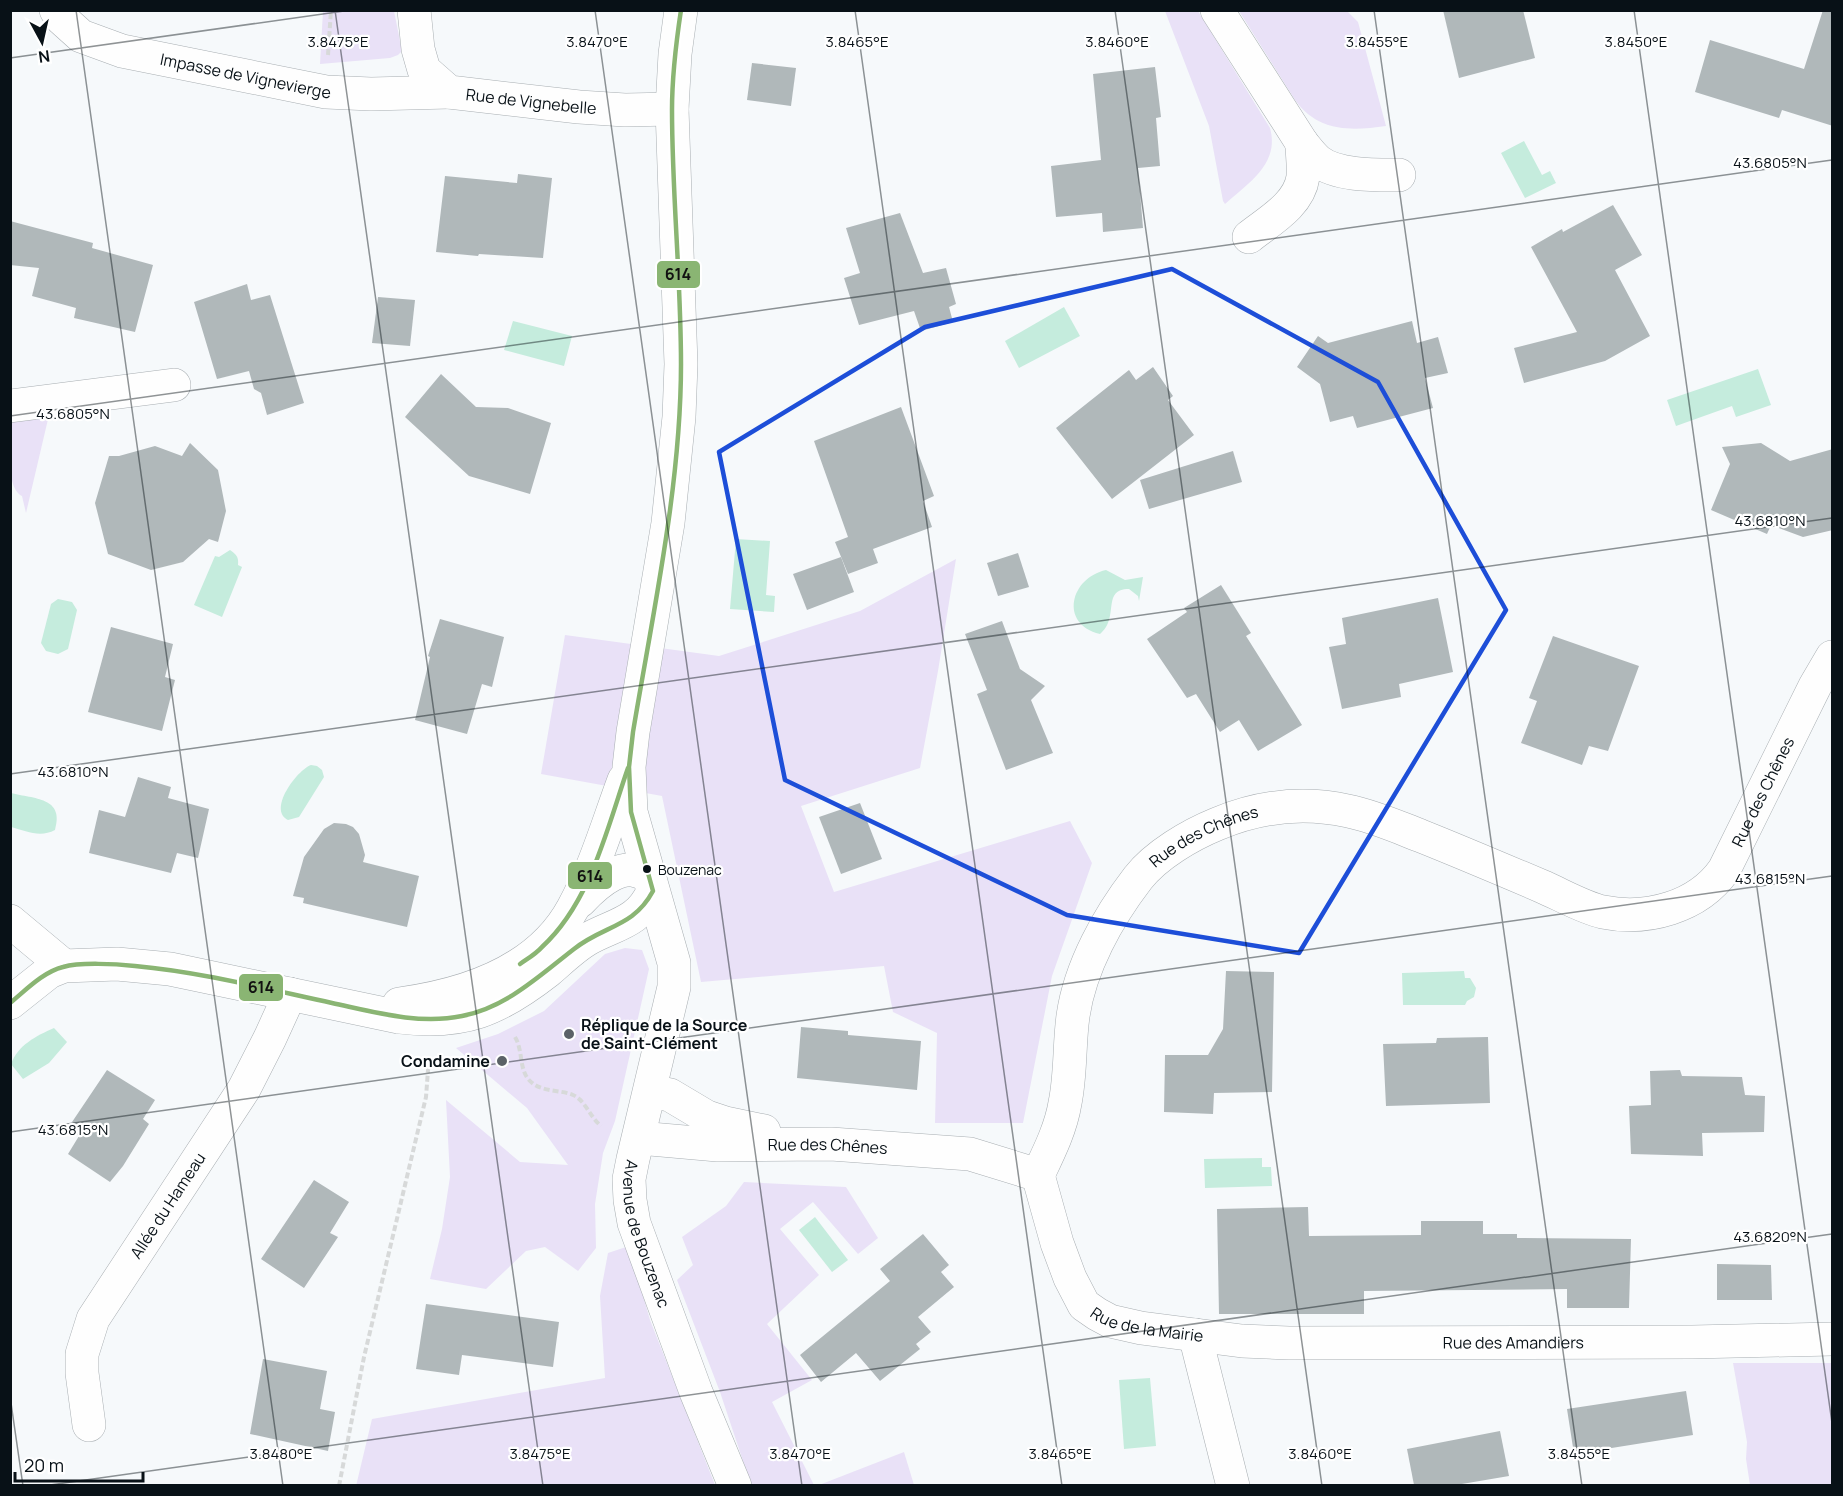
<svg xmlns="http://www.w3.org/2000/svg" width="1843" height="1496" viewBox="0 0 1843 1496" font-family="Manrope,sans-serif">
<style>
.green{fill:#e9e1f7}
.water{fill:#c5ecdd}
.building{fill:#b0b8ba}
.lines{fill:none;stroke-linecap:round;stroke-linejoin:round}
.minor-casing{stroke:#a8aeb2;stroke-width:34}
.path{stroke:#d7d9d9;stroke-width:4;stroke-dasharray:6 3;stroke-linecap:butt}
.minor{stroke:#fefefe;stroke-width:33}
.bus-1-casing{stroke:#fff;stroke-width:9}
.bus-1{stroke:#8ab573;stroke-width:4.5}
.marked{fill:none;stroke:#1d4ed8;stroke-width:4.5;stroke-linejoin:round}
.ticks{fill:none;stroke:#081117;stroke-width:1.5;stroke-opacity:0.45}
.bus-dot{fill:#081117;stroke:#fff;stroke-width:2}
.poi-dot{fill:#5b6267;stroke:#fff;stroke-width:2}
.labels{text-anchor:middle;stroke-width:4.5;stroke-linejoin:round;paint-order:stroke}
.bus-label{font-size:14px;fill:#081117;stroke:#fff;text-anchor:start}
.street-label{font-size:16px;fill:#081117;stroke:#fff}
.poi-label{font-size:16px;font-weight:bold;fill:#081117;stroke:#fff;text-anchor:start}
.ticks-label{font-size:15px;text-anchor:middle;fill:#081117;stroke:#fff;stroke-width:4.5;stroke-linejoin:round;paint-order:stroke}
.line-badge{stroke:#fff;stroke-width:2}
.pale-badge-label{font-size:16px;text-anchor:middle;font-weight:bold;fill:#111}
</style>
<rect width="100%" height="100%" fill="#f6f9fb"/>
<!-- green -->
<g class="green">
<path d="M323,11H394L402,51L398,55L390,58L320,64Z"/>
<path d="M1165,11H1198L1270,128C1280,164 1248,183 1225,204L1223,201L1209,126Z"/>
<path d="M1239,11H1347L1358,22L1386,126C1350,131 1318,132 1295,100Z"/>
<path d="M49,415L26,513L22,496C4,486 11,440 11,421Z"/>
<path d="M956,559L938,671L920,768L801,806L834,892L1070,821L1092,863L1052,976L1023,1123H935L937,1033L893,1012L884,966L701,982L662,796L541,774L565,635L719,656L860,611Z"/>
<path d="M625,948L642,950L649,969L615,1121L603,1153L595,1204L596,1248L578,1271L545,1247L526,1251L486,1289L430,1279L442,1229L450,1177L446,1100L520,1162L568,1165L527,1108L456,1048L498,1034L544,1011L605,954Z"/>
<path d="M744,1182L846,1187L878,1238L858,1254L813,1202L780,1229L819,1275L767,1324L812,1380L772,1402L814,1485H751L720,1392L677,1280L693,1265L682,1237L726,1206Z"/>
<path d="M629,1246L650,1320L715,1485L356,1486L372,1419L605,1378L600,1296L608,1253Z"/>
<path d="M1733,1363H1832V1485H1750L1746,1459L1747,1442Z"/>
<path d="M904,1452L914,1485H819Z"/>
</g>
<!-- water -->
<g class="water">
<path d="M1524,141L1542,175L1550,171L1556,183L1525,198L1501,153Z"/>
<path d="M1064,307L1080,336L1019,368L1005,341Z"/>
<path d="M513,321L572,336L564,366L504,350Z"/>
<path d="M1758,369L1771,405L1736,417L1732,406L1676,426L1667,400Z"/>
<path d="M736,539L770,541L766,595L775,596L774,612L730,609Z"/>
<path d="M230,550C236,554 239,557 238,565L242,567L222,617L194,605L215,556L219,557Z"/>
<path d="M1106,570L1125,580L1143,577L1139,601L1138,596L1129,589C1101,589 1120,618 1100,634C1059,624 1070,578 1106,570Z"/>
<path d="M58,599L72,602L77,610L68,649L58,654L46,651L41,643L51,604Z"/>
<path d="M311,765L317,766L322,770L324,777L299,817L288,820C267,810 297,770 311,765Z"/>
<path d="M11,793C34,799 65,797 55,830C40,838 26,831 11,827Z"/>
<path d="M1464,971L1465,978H1470L1476,988L1474,997L1467,1001L1465,1005H1403L1402,973Z"/>
<path d="M54,1028L67,1042L49,1063L23,1079L11,1064C18,1045 36,1036 54,1028Z"/>
<path d="M1262,1158V1167H1271L1272,1186L1205,1188L1204,1159Z"/>
<path d="M815,1217L848,1260L832,1272L799,1230Z"/>
<path d="M1150,1378L1156,1446L1124,1449L1119,1380Z"/>
</g>
<!-- building -->
<g class="building">
<path d="M1443,10H1523L1535,58L1459,78Z"/>
<path d="M1823,10H1833V126L1782,110L1779,118L1695,92L1710,40L1804,69Z"/>
<path d="M752,63L796,68L791,106L747,100Z"/>
<path d="M1155,67L1161,117L1156,118L1160,166L1138,168L1143,228L1103,232L1102,213L1056,217L1051,166L1101,160L1093,74Z"/>
<path d="M518,174L552,178L543,258L479,254L478,256L436,252L445,176L517,183Z"/>
<path d="M1613,205L1642,255L1615,270L1650,336L1605,361L1524,383L1514,348L1577,332L1531,247L1562,229L1563,232Z"/>
<path d="M900,213L923,273L946,268L956,304L949,307L953,322L921,331L914,311L859,325L844,278L860,273L846,228Z"/>
<path d="M10,221L93,243L92,248L153,265L135,332L74,318L76,308L32,296L39,268L10,265Z"/>
<path d="M247,284L251,300L270,295L304,403L267,415L261,393L254,389L249,371L217,379L194,302Z"/>
<path d="M378,297L415,300L410,346L372,343Z"/>
<path d="M1412,321L1417,343L1438,337L1448,373L1425,378L1433,408L1357,428L1353,416L1330,422L1320,384L1297,367L1318,336L1328,343Z"/>
<path d="M1153,367L1173,396L1168,400L1194,435L1112,499L1056,428L1129,370L1136,380Z"/>
<path d="M441,374L476,407L508,408L551,423L530,494L469,476L405,417Z"/>
<path d="M901,407L934,496L923,501L932,527L873,549L878,563L848,574L835,542L848,537L814,441Z"/>
<path d="M190,443L218,470L226,511L218,542L209,539L183,562L151,570L108,554L95,503L109,456H119L155,446L182,456Z"/>
<path d="M1761,443L1790,461L1833,449V530L1803,537L1771,525L1767,534L1711,510L1730,464L1722,447Z"/>
<path d="M1233,451L1242,482L1149,509L1140,480Z"/>
<path d="M1018,553L1029,587L998,596L987,563Z"/>
<path d="M841,557L854,592L807,610L793,574Z"/>
<path d="M1221,585L1251,633L1246,636L1302,725L1258,751L1239,720L1220,732L1196,694L1187,698L1147,639L1187,612L1184,608Z"/>
<path d="M1438,598L1453,672L1399,684L1401,697L1342,709L1329,647L1346,644L1342,618Z"/>
<path d="M440,619L504,637L492,687L482,684L467,734L415,720L430,657L428,656Z"/>
<path d="M1002,621L1020,669L1045,686L1031,700L1053,753L1006,770L977,694L987,690L965,634Z"/>
<path d="M111,627L173,644L165,677L175,680L162,731L88,712Z"/>
<path d="M1553,636L1639,666L1608,751L1589,746L1582,765L1521,743L1537,701L1529,698Z"/>
<path d="M138,777L171,787L168,798L209,809L198,858L177,853L171,873L89,853L99,810L125,817Z"/>
<path d="M860,803L882,859L841,874L819,817Z"/>
<path d="M334,823L346,824L353,827L359,834L365,855L363,862L419,876L407,927L303,903L304,898L293,896L304,857L324,829Z"/>
<path d="M1226,971L1274,972L1272,1092L1214,1093L1213,1114L1164,1112L1165,1055H1208L1223,1029Z"/>
<path d="M801,1027L848,1031V1035L921,1041L917,1090L797,1078Z"/>
<path d="M1488,1037L1490,1103L1386,1106L1383,1044L1436,1043L1437,1038Z"/>
<path d="M107,1070L155,1100L143,1119L149,1124L123,1166L110,1182L68,1154L79,1136L68,1128Z"/>
<path d="M1680,1070L1682,1076L1742,1077L1745,1095L1765,1096L1764,1132L1702,1133L1703,1156L1631,1154L1629,1106L1651,1105L1650,1071Z"/>
<path d="M314,1180L349,1202L330,1233L338,1237L304,1288L261,1259Z"/>
<path d="M1308,1207L1309,1236L1421,1235V1221H1483V1234H1517V1238L1631,1239L1629,1308H1567V1289L1364,1291V1314H1219L1217,1209Z"/>
<path d="M923,1234L949,1265L941,1272L954,1287L918,1317L931,1332L916,1344L920,1349L880,1381L856,1353L821,1382L800,1355L890,1281L880,1269Z"/>
<path d="M1717,1264L1771,1265L1772,1300H1717Z"/>
<path d="M426,1304L559,1322L553,1367L462,1355L459,1375L416,1369Z"/>
<path d="M263,1359L327,1371L320,1409L335,1412L328,1451L250,1434Z"/>
<path d="M1686,1391L1693,1435L1574,1454L1567,1409Z"/>
<path d="M1500,1431L1509,1476L1456,1485H1414L1407,1449Z"/>
</g>
<g class="lines">
<!-- minor casing -->
<g class="minor-casing">
<g id="minor">
<path id="s1" d="M56,10L61,18L81,36L122,51L326,92L371,94L449,92"/>
<path id="s2" d="M414,10L418,49L424,70L449,92L579,107L625,110L672,109"/>
<path id="s3" d="M681,10L675,54L672,109L681,364L679,417L668,523L633,732L629,767L631,812L674,963V987L633,1159L629,1179L630,1200L634,1223L696,1392L735,1486"/>
<path d="M1217,10L1302,143C1307,149 1312,156 1318,161C1337,176 1376,175 1399,175"/>
<path d="M1249,237C1269,221 1299,205 1303,177C1304,166 1302,154 1302,143"/>
<path d="M10,406L174,385"/>
<path d="M580,901C596,884 627,855 650,879"/>
<path d="M10,921L64,966"/>
<path d="M10,1003L49,972L64,966L117,964L170,969L399,1017C464,1025 498,1010 548,971C561,960 574,947 588,939C615,924 639,923 653,891"/>
<path d="M399,1004C465,995 539,971 573,908C595,868 608,823 624,780"/>
<path d="M650,1091L670,1095L707,1117L725,1123L764,1131"/>
<path id="s4" d="M639,1138L718,1145L831,1144L970,1154L1038,1175C1049,1152 1061,1128 1065,1103C1071,1074 1069,1045 1073,1016C1080,967 1108,917 1138,878C1156,855 1190,835 1217,824C1260,806 1303,801 1348,811C1373,816 1398,827 1421,836C1461,852 1501,869 1541,886C1560,894 1584,908 1603,912C1647,921 1698,907 1724,870L1815,686L1832,657"/>
<path id="s5" d="M1038,1175L1057,1243L1070,1278L1084,1305L1097,1314L1110,1321L1141,1328L1242,1341L1289,1343L1692,1342L1832,1339"/>
<path d="M1195,1335L1233,1486"/>
<path id="s6" d="M89,1425L82,1373V1354L93,1319L244,1089L270,1038L290,994"/>
</g>
</g>
<!-- path -->
<g class="path">
<path d="M328,55L331,10"/>
<path d="M515,1037C523,1050 519,1069 529,1080C541,1093 559,1089 573,1095C585,1100 590,1117 601,1126"/>
<path d="M339,1486L364,1357L426,1097L429,1057"/>
</g>
<!-- minor -->
<use href="#minor" class="minor"/>
<!-- bus-1 casing -->
<g class="bus-1-casing">
<g id="bus-1">
<path d="M520,964C527,959 536,954 542,947C591,902 607,828 628,768"/>
<path d="M10,1003C26,990 43,972 63,967C80,962 116,964 135,966C201,972 267,989 332,1003C374,1012 419,1025 462,1016C507,1007 539,976 574,949C604,925 633,928 653,891L631,812L629,767L633,732C653,612 681,485 681,364C681,279 672,194 672,110C672,77 676,43 681,10"/>
</g>
</g>
<!-- bus-1 -->
<use href="#bus-1" class="bus-1"/>
</g>
<!-- marked area -->
<path class="marked" d="M1172,269L1378,382L1506,610L1299,953L1067,915L785,780L719,452L925,327Z"/>
<!-- ticks -->
<path class="ticks" d="M76,10L283,1486M335,10L543,1486M595,10L802,1486M855,10L1062,1486M1115,10L1322,1486M1374,10L1582,1486M1634,10L1832,1423M10,58L351,10M10,416L1832,160M10,774L1832,518M10,1132L1832,876M10,1396L23,1486M43,1486L1832,1234"/>
<!-- markers -->
<circle class="bus-dot" cx="647" cy="869" r="5"/>
<g class="poi-dot">
<circle cx="569" cy="1034" r="6"/>
<circle cx="502" cy="1061" r="6"/>
</g>
<g class="labels">
<!-- bus labels -->
<g class="bus-label">
<text x="658" y="875">Bouzenac</text>
</g>
<!-- street labels -->
<g class="street-label">
<text dy="6" stroke="none"><textPath href="#s1" startOffset="206">Impasse de Vignevierge</textPath></text>
<text dy="6" stroke="none"><textPath href="#s2" startOffset="177">Rue de Vignebelle</textPath></text>
<text dy="6" stroke="none"><textPath href="#s4" startOffset="1449">Rue des Chênes</textPath></text>
<text dy="6" stroke="none"><textPath href="#s4" startOffset="801">Rue des Chênes</textPath></text>
<text dy="6" stroke="none"><textPath href="#s4" startOffset="189">Rue des Chênes</textPath></text>
<text dy="6" stroke="none"><textPath href="#s6" startOffset="244">Allée du Hameau</textPath></text>
<text dy="6" stroke="none"><textPath href="#s3" startOffset="1242">Avenue de Bouzenac</textPath></text>
<text dy="6" stroke="none"><textPath href="#s5" startOffset="206">Rue de la Mairie</textPath></text>
<text dy="6" stroke="none"><textPath href="#s5" startOffset="574">Rue des Amandiers</textPath></text>
</g>
<!-- poi labels -->
<g class="poi-label">
<text x="581" y="1031">Réplique de la Source<tspan x="581" dy="18">de Saint-Clément</tspan></text>
<text x="490" y="1067" text-anchor="end">Condamine</text>
</g>
</g>
<g class="ticks-label">
<text x="338" y="47">3.8475°E</text>
<text x="597" y="47">3.8470°E</text>
<text x="857" y="47">3.8465°E</text>
<text x="1117" y="47">3.8460°E</text>
<text x="1377" y="47">3.8455°E</text>
<text x="1636" y="47">3.8450°E</text>
<text x="1770" y="168">43.6805°N</text>
<text x="73" y="419">43.6805°N</text>
<text x="1770" y="526">43.6810°N</text>
<text x="73" y="777">43.6810°N</text>
<text x="1770" y="884">43.6815°N</text>
<text x="73" y="1135">43.6815°N</text>
<text x="1770" y="1242">43.6820°N</text>
<text x="281" y="1459">3.8480°E</text>
<text x="540" y="1459">3.8475°E</text>
<text x="800" y="1459">3.8470°E</text>
<text x="1060" y="1459">3.8465°E</text>
<text x="1320" y="1459">3.8460°E</text>
<text x="1579" y="1459">3.8455°E</text>
</g>
<g class="line-badge">
<rect x="656" y="260" width="45" height="29" rx="6" fill="#8ab573"/>
<rect x="567" y="861" width="46" height="29" rx="6" fill="#8ab573"/>
<rect x="238" y="973" width="46" height="29" rx="6" fill="#8ab573"/>
</g>
<g class="pale-badge-label">
<text x="678" y="280">614</text>
<text x="590" y="882">614</text>
<text x="261" y="993">614</text>
</g>
<!-- border -->
<rect width="1843" height="1496" fill="none" stroke="#081117" stroke-width="24"/>
<!-- north arrow -->
<g transform="translate(42 42) rotate(172)" stroke="#ffffff" stroke-width="4.5" paint-order="stroke">
<path d="M0-4.5L10 22L0 15L-10 22Z" fill="#081117"/>
<text y="-9" font-size="16" font-weight="bold" text-anchor="middle" fill="#081117">N</text>
</g>
<!-- scale -->
<path d="M15 1472v9h128v-9" fill="none" stroke="#081117" stroke-width="3"/>
<text x="24" y="1472" font-size="18" fill="#081117" stroke="#ffffff" stroke-width="4.5" paint-order="stroke">20 m</text>
</svg>
